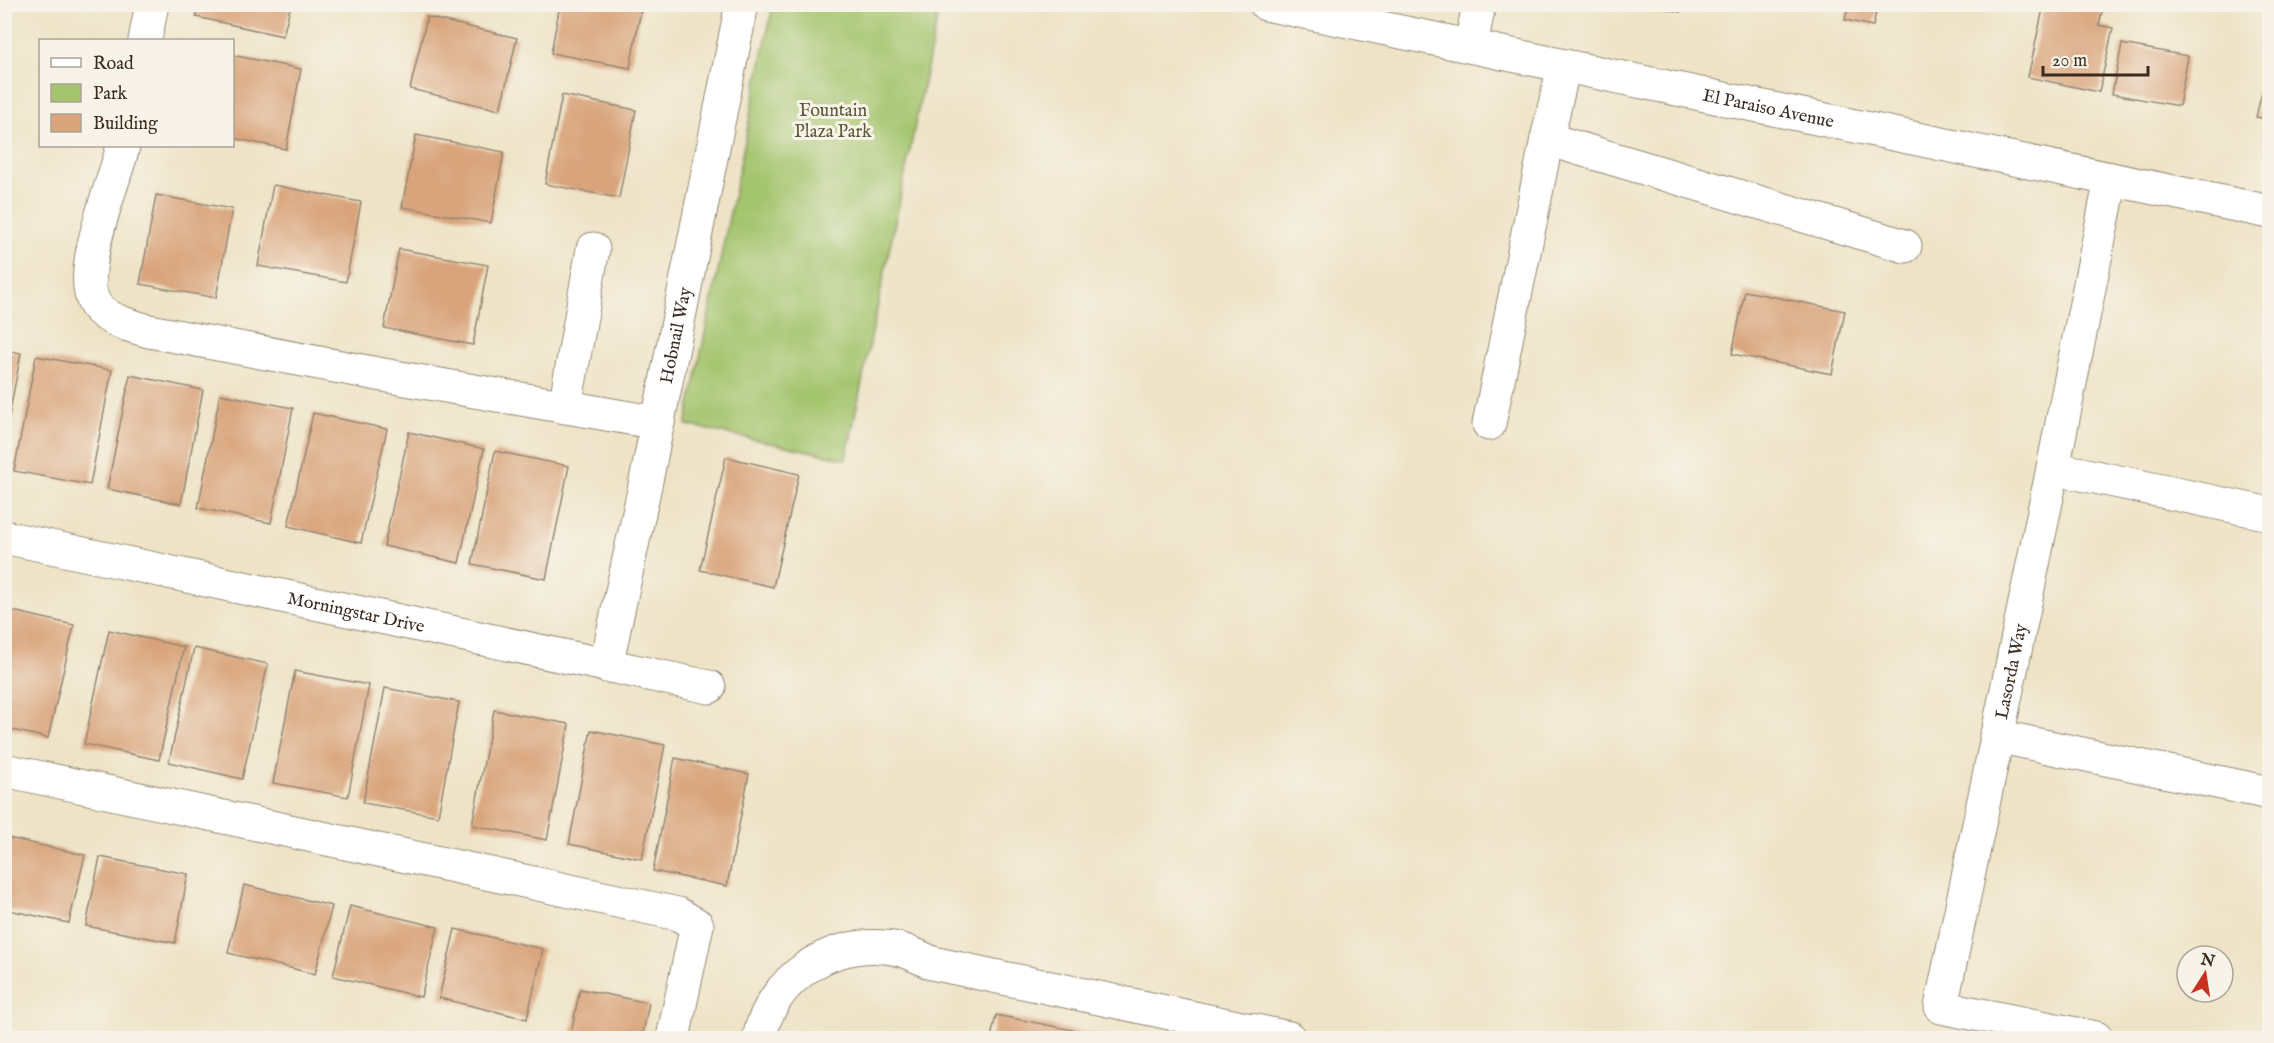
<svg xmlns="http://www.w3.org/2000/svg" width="2274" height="1043" viewBox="0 0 2274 1043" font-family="'IM FELL English',serif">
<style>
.green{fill:#a4c56e;stroke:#707846;stroke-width:1.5}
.building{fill:#d9a47c}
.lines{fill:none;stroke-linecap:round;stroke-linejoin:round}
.minor-casing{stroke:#948672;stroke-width:35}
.minor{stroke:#fff;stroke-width:33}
.labels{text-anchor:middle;stroke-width:6;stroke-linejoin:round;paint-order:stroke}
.street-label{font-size:18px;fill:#3b2a1e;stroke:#f7f3e8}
.park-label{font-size:18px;fill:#5a5836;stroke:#f7f3e8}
</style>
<rect width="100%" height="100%" fill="#f7f3e8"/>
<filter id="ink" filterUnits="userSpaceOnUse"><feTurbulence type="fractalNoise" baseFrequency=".0167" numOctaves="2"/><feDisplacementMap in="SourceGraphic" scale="12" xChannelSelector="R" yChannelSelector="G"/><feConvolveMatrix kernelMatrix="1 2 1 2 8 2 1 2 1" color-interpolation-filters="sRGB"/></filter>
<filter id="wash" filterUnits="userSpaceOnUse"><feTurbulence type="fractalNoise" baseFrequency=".008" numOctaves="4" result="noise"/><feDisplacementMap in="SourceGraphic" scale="24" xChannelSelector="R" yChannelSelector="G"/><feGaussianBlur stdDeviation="1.35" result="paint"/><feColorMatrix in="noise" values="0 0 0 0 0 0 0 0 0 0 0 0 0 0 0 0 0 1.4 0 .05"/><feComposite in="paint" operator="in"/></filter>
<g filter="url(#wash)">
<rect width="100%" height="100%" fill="#eee3c6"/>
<!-- green -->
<path class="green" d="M773,5H940L846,459L686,425Z"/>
<g id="blocks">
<!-- building -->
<g class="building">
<path d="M198,4H291L283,36L196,17Z"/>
<path d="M560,4H642L630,68L551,53Z"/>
<path d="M1646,4H1682L1680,12Z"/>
<path d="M1849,4H1878L1873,26L1845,20Z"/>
<path d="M2044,4H2104L2099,25L2113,28L2099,92L2028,77Z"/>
<path d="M427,17L517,38L500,110L410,89Z"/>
<path d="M2122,44L2188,56L2179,106L2112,94Z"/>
<path d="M232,55L301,69L286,149L232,138Z"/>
<path d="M2269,62H2270V120L2256,117Z"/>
<path d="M562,95L636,110L619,198L545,184Z"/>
<path d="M416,135L504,152L491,223L402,207Z"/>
<path d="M273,185L361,202L346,282L258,266Z"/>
<path d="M156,195L232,209L216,298L140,284Z"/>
<path d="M399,249L488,265L473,345L384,328Z"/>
<path d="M1745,291L1845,311L1832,374L1732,354Z"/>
<path d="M4,350L21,353L6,432H4Z"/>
<path d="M36,356L112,370L90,485L14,471Z"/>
<path d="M130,375L203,390L181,504L107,489Z"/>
<path d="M220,394L293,408L271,523L198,508Z"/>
<path d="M313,413L387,429L361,543L288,526Z"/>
<path d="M409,432L484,449L459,563L384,546Z"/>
<path d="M495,451L569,466L546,579L472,564Z"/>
<path d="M726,457L799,474L773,587L700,570Z"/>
<path d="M4,609L74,625L48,738L4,728Z"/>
<path d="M109,630L184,647L159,760L84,744Z"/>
<path d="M194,648L268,664L242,779L169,762Z"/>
<path d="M295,671L369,685L348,797L273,783Z"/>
<path d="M385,688L459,702L438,816L363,803Z"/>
<path d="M494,710L569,724L547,840L472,825Z"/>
<path d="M591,730L665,745L642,859L569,844Z"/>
<path d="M675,758L749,774L727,886L653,871Z"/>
<path d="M4,837L85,855L69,923L4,909Z"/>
<path d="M100,857L188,874L175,943L86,926Z"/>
<path d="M244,885L332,906L315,974L228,953Z"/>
<path d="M350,906L438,927L421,997L333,976Z"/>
<path d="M455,929L543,949L527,1019L439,998Z"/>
<path d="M580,989L649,1003L642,1038H570Z"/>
<path d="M996,1015L1109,1037V1038H991Z"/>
</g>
</g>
</g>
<g filter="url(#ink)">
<use href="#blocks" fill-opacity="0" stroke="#948672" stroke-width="1.5"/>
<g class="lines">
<!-- minor casing -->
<g class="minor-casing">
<g id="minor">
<path id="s1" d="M1266,4L2270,212"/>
<path d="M145,40L152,4"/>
<path d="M1471,46L1479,4"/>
<path d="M1547,139L1905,246"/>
<path d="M123,146C116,179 70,283 99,309C112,322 132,326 149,331L383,375L658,423"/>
<path d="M565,407L593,249"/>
<path d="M1489,424L1547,139L1564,66"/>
<path d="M2053,468L2270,514"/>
<path id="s2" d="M4,537L709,687"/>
<path id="s3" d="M606,666L647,476L742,4"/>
<path d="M1996,736L2270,793"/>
<path d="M4,770L678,914L697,925L673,1038"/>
<path d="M759,1038C772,980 826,942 885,947C902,948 917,956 932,963L1289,1038"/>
<path id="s4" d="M2096,1038L1941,1007L2053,468L2111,179"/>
</g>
</g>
<!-- minor -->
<use href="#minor" class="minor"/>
</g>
</g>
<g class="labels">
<!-- street labels -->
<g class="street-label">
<text dy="6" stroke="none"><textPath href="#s1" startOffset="513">El Paraiso Avenue</textPath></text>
<text dy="6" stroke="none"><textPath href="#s3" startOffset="338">Hobnail Way</textPath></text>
<text dy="6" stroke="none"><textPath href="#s2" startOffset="360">Morningstar Drive</textPath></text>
<text dy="6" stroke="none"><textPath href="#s4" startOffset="501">Lasorda Way</textPath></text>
</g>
<!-- park labels -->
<g class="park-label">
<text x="833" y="116">Fountain<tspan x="833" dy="21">Plaza Park</tspan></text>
</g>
</g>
<!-- margin -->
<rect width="2274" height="1043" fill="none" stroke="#f7f3e8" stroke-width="24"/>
<!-- legend -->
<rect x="39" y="39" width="195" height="108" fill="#f7f3e8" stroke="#aca397" stroke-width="1.5"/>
<rect x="51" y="58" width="30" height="9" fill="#ffffff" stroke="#aca397" stroke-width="1.5"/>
<text x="93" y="69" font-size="18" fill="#3b2a1e">Road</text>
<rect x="51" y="84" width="30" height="18" fill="#a4c56e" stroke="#aca397" stroke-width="1.5"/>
<text x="93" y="99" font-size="18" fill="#3b2a1e">Park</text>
<rect x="51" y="114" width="30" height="18" fill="#d9a47c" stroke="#aca397" stroke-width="1.5"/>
<text x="93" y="129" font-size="18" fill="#3b2a1e">Building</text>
<!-- north arrow -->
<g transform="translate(2205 974) rotate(12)"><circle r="28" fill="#f7f3e8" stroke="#aca397" stroke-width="1.5"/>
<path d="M0-4.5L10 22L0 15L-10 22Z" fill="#c8321e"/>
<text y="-9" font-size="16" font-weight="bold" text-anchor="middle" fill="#3b2a1e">N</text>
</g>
<!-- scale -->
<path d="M2043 66v9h105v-9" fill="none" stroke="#3b2a1e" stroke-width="3"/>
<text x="2052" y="66" font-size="18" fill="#3b2a1e" stroke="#f7f3e8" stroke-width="4.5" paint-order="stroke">20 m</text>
</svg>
